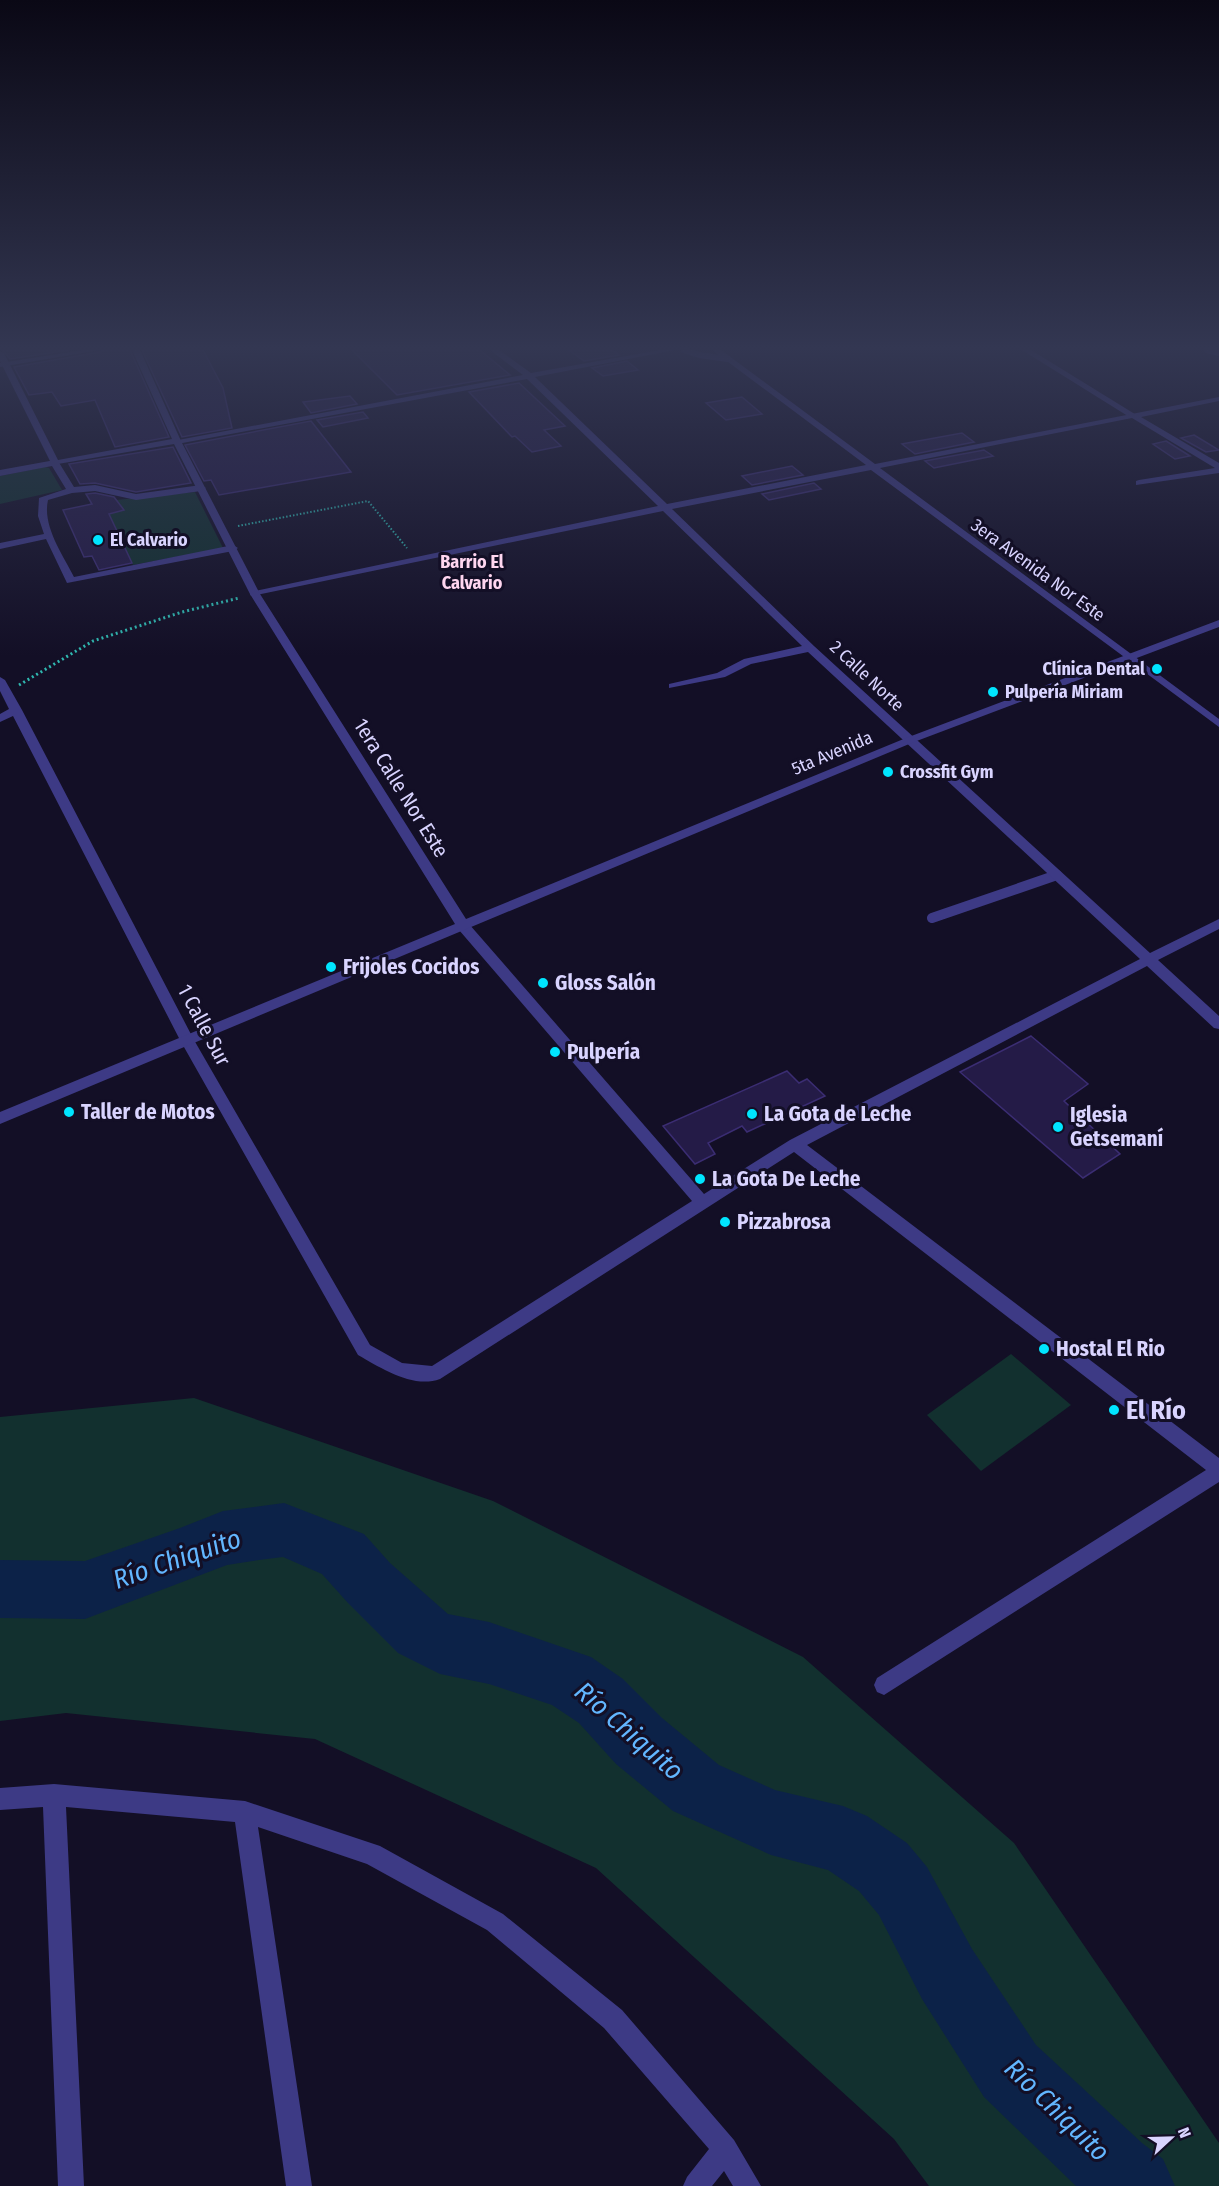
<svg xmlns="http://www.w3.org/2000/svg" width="1219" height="2186" viewBox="0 0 1219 2186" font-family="'Fira Sans Condensed',sans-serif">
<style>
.green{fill:#12302f}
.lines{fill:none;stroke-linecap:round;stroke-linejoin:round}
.river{fill:#0c2248;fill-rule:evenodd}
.building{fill:#241b47;stroke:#3b2d73;stroke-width:1.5}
.path-far1{stroke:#2fb8b0;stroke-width:2;stroke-dasharray:1.5 2;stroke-linecap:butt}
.path{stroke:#2fb8b0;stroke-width:3;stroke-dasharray:2 3;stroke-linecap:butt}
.service-far1{stroke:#3d3a85;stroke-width:6}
.service{stroke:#3d3a85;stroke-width:10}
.pedestrian{fill:#3d3a85;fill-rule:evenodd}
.minor{fill:#3d3a85;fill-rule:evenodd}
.tertiary{fill:#3d3a85;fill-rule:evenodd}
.poi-dot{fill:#00e5ff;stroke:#130f26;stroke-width:2}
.labels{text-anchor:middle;stroke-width:6;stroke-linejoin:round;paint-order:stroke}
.far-poi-label{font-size:18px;font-weight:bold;fill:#d9d4ff;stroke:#130f26;text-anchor:start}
.far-neighbourhood-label{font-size:18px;font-weight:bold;fill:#ffd6f0;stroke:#130f26}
.far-street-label{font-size:18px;fill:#d9d4ff;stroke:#130f26}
.street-label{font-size:21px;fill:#d9d4ff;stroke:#130f26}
.poi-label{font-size:21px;font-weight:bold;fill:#d9d4ff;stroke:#130f26;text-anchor:start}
.near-poi-label{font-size:26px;font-weight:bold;fill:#d9d4ff;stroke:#130f26;text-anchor:start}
.near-water-label{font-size:27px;font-style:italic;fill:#62b6ff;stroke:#130f26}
</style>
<rect width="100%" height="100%" fill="#130f26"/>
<!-- green -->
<g class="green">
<path d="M45,467L49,468L62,490L0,504V476Z"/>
<path d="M195,492L223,548L133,565L109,514L124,510L116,500Z"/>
<path d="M1011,1354L1071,1405L981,1471L927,1415Z"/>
<path d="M194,1398L493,1501L803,1657L1014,1843L1219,2143V2186H929L894,2139L596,1868L315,1739L66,1713L0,1721V1417Z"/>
</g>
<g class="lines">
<!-- river -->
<path class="river" d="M284,1503L364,1534L390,1563L448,1614L489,1622L591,1657L623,1679L662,1718L719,1765L775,1790L843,1806L867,1816L907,1843L927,1867L972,1949L1036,2045L1142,2143L1163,2159L1175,2186H1076L984,2097L922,1999L879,1915L859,1891L828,1870L771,1855L673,1811L616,1764L579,1723L552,1705L489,1684L440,1674L398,1653L348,1603L322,1574L283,1557L259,1560L227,1565L85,1619L0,1618V1560L85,1561L180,1528L223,1511Z"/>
</g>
<!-- building -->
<g class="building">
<path d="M3,350H70L10,359Z"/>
<path d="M102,350H130L169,437L115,447L95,400L61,406L52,392L29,395L14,367L100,352Z"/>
<path d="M142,350H203L223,388L232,428L182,437Z"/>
<path d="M352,350H480L510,375L397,395Z"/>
<path d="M569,350H612L619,355L584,361Z"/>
<path d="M627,361L638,370L603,376L592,368Z"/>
<path d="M519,383L565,426L544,430L561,446L532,452L515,436L512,437L469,392Z"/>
<path d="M350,396L357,404L311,413L303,402Z"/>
<path d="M742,397L762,414L726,420L706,403Z"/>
<path d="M363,412L368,418L323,427L317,420Z"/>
<path d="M311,421L351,472L219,495L211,480L204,481L185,445Z"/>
<path d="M962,433L974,442L915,454L902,444Z"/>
<path d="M1194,435L1219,450L1206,452L1181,438Z"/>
<path d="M1166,441L1190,456L1175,459L1153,444Z"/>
<path d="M173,447L191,483L136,492L95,483L80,484L69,464Z"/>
<path d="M984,450L993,456L934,468L925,461Z"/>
<path d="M792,466L803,475L752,485L742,476Z"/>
<path d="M814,483L821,489L769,500L762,494Z"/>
<path d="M95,493L114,497L124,510L109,514L132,563L99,570L92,556L84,557L63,510L92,504L86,494Z"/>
<path d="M1031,1036L1088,1084L1064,1101L1120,1154L1083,1178L960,1072Z"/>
<path d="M787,1071L799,1083L807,1079L825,1096L747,1132L742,1126L708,1143L715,1154L695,1164L663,1126Z"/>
</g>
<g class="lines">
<!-- path-far1 -->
<path class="path-far1" d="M238,526L368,501L407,548"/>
<!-- path -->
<path class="path" d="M19,685L93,641L182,612L239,598"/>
<!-- service-far1 -->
<g class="service-far1">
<path d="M684,350L699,355L728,359"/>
<path d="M1207,350L1219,353"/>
</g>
<!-- service -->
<path class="service" d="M932,918L1057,875"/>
<!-- pedestrian -->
<path class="pedestrian" d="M1022,350H1031L1138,416L1131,418Z"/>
<!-- minor -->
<g class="minor">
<path d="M83,350H100L0,367V363Z"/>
<path d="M490,350H499L531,373L660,350H675L535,377L667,504L866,465L712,350H721L875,464L1219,397V401L1141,417L1219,463V473L1136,485V481L1139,480L1215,468L1132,418L880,468L1219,719V727L871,470L672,509L814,646L1150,953L1219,919V929L1158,960L1219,1016V1029L1214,1028L1147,966L807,1145L1219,1458V1482L884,1695L877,1692L874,1685L877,1678L1206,1470L794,1152L440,1379C413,1389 381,1368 358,1355L180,1040L13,716L0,722V714L9,709L0,691V677L5,680L22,710L194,1040L370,1345L402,1363L432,1366L692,1201L459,930L457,927L459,924H469L704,1194L790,1140L1140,959L808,652L751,664L725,677L669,688V684L717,673L744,659L802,646L663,511L251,596L250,594L255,591L658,506L527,379L177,444L173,441L523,375Z"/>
<path d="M55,460L58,461L74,487L95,485L136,494L201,485L206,488L201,491L136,500L95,491L72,493L48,500C42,526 63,555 74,577L233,545L238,548L233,551L67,583L46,539L0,549V543L44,534L38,516L39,498L66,489L52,466L0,476V470Z"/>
<path d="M54,1784L245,1801L380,1846L503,1914L622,2010L734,2140L761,2186H733L724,2171L712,2186H683L687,2177L709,2149L604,2028L487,1930L367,1864L258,1827L312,2186H286L235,1822L66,1807L84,2186H58L43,1807L0,1810V1788Z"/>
</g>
<!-- tertiary -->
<path class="tertiary" d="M132,350H140L181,441L260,594L466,919L906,738L1219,620V627L914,742L0,1124V1112L455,924L250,594L174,444L52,465L0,361V351L4,353L58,460L172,439Z"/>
</g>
<!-- sky -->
<linearGradient id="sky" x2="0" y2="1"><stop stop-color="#0a0815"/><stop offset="0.53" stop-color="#333752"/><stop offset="1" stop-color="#333752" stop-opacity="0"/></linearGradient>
<rect width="1219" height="656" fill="url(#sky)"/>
<!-- markers -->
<g class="poi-dot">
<circle cx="98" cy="540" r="6"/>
<circle cx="1157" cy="669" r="6"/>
<circle cx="993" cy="692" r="6"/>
<circle cx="888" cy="772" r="6"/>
<circle cx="331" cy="967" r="6"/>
<circle cx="543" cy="983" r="6"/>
<circle cx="555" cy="1052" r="6"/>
<circle cx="69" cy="1112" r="6"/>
<circle cx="752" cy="1114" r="6"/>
<circle cx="1058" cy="1127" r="6"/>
<circle cx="700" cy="1179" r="6"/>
<circle cx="725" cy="1222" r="6"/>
<circle cx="1044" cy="1349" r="6"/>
<circle cx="1114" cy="1410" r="6"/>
</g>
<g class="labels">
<!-- far-poi labels -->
<g class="far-poi-label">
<text x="110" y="546">El Calvario</text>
<text x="1145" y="675" text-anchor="end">Clínica Dental</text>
<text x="1005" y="698">Pulpería Miriam</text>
<text x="900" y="778">Crossfit Gym</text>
</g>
<!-- far-neighbourhood labels -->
<g class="far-neighbourhood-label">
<text x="472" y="568">Barrio El<tspan x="472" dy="21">Calvario</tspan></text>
</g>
<!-- far-street labels -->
<g class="far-street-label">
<text transform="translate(1038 570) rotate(36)" y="6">3era Avenida Nor Este</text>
<text transform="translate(867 676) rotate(43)" y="6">2 Calle Norte</text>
<text transform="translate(832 753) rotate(-23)" y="6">5ta Avenida</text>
</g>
<!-- street labels -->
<g class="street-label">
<text transform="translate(401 788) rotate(58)" y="7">1era Calle Nor Este</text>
<text transform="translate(204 1025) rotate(62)" y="7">1 Calle Sur</text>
</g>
<!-- poi labels -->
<g class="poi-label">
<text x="343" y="974">Frijoles Cocidos</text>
<text x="555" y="990">Gloss Salón</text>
<text x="567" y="1059">Pulpería</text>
<text x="81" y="1119">Taller de Motos</text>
<text x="764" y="1121">La Gota de Leche</text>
<text x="1070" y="1122">Iglesia<tspan x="1070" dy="24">Getsemaní</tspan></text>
<text x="712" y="1186">La Gota De Leche</text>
<text x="737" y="1229">Pizzabrosa</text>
<text x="1056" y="1356">Hostal El Rio</text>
</g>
<!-- near-poi labels -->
<g class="near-poi-label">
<text x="1126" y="1419">El Río</text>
</g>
<!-- near-water labels -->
<g class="near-water-label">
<text transform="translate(177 1559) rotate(-19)" y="9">Río Chiquito</text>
<text transform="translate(629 1731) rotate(41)" y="9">Río Chiquito</text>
<text transform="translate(1057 2110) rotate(44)" y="9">Río Chiquito</text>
</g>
</g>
<!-- north arrow -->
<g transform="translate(1171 2138) rotate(68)" stroke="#130f26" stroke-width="4.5" paint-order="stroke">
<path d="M0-4.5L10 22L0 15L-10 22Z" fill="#d9d4ff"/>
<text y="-9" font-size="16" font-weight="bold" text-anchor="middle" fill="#d9d4ff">N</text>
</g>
</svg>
